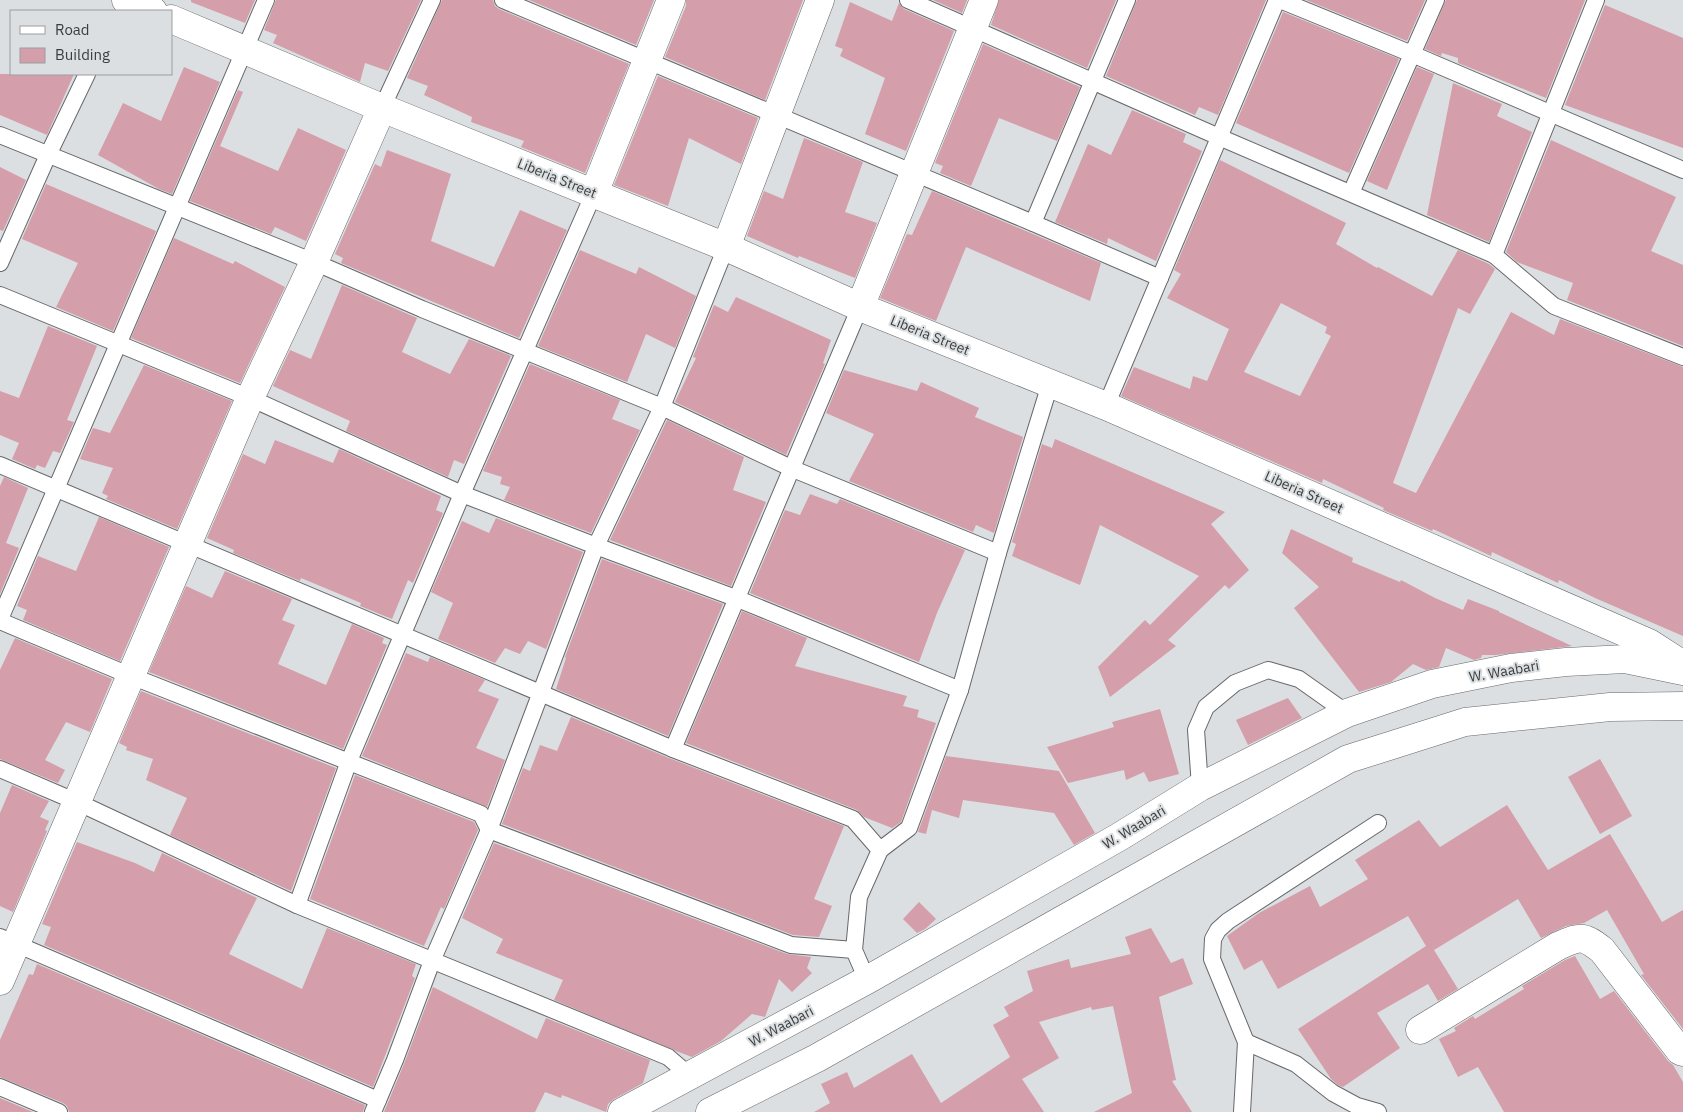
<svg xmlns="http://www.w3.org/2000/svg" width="1683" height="1112" viewBox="0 0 1683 1112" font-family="'IBM Plex Sans',sans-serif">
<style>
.building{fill:#d49eaa;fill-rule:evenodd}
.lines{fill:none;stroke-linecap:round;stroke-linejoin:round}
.service-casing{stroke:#66686b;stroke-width:18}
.minor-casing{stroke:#66686b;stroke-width:29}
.tertiary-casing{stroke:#66686b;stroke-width:29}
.secondary-casing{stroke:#66686b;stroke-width:29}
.service{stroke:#fff;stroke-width:16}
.minor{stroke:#fff;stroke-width:28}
.tertiary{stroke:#fff;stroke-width:28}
.secondary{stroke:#fff;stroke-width:28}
.labels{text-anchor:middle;stroke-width:4;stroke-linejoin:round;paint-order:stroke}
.street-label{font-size:14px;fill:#3b3d3e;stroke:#dbdfe1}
</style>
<rect width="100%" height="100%" fill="#dbdfe1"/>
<!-- building -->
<g class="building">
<path d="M191,0H255L245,23L191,2Z"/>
<path d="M276,0H421L388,71L365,63L360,82L273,43L277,35L264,30Z"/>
<path d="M442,0H493L495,6L499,9L629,64L585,173L521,147L524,141L471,122L472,117L424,95L428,86L407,78Z"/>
<path d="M529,0H654L636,45Z"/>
<path d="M686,0H803L765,100L665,57L686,6Z"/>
<path d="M933,0H967L962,13Z"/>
<path d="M999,0H1116L1087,68L991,25Z"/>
<path d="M1137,0H1266L1218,115L1199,107L1195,115L1106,76Z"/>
<path d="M1306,0H1425L1407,41Z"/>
<path d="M1446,0H1585L1546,98L1458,63V58L1442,53L1441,56L1425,49Z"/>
<path d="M850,2L892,21L899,3L904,9L954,31L906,151L865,134L885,78L840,56L843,49L835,46Z"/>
<path d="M1605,5L1683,38V148L1565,105Z"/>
<path d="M1283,12L1399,59L1349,173L1236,123Z"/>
<path d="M983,44L1080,87L1057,141L999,118L971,186L940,173L943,166L935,163Z"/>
<path d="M184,67L220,82L172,194L159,189L98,155L123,103L161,121Z"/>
<path d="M1417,67L1434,74L1387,190L1367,181Z"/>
<path d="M0,74H74L47,135L0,115Z"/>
<path d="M658,76L758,118L741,164L689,138L668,206L614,185Z"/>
<path d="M1453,83L1502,104L1497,116L1532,132L1489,242L1427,215Z"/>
<path d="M238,90L243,92L220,146L278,171L298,128L346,150L306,241L275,227L271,234L190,201Z"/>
<path d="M1132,110L1186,134L1183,142L1202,151L1156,261L1108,238L1107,244L1055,222L1088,144L1111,155Z"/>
<path d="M804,138L863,162L845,212L877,223L855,278L799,256L798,258L747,236L764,191L783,199Z"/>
<path d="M1551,140L1676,197L1651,251L1683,265V346L1567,300L1573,283L1517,262L1506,252Z"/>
<path d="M387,150L451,174L431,241L494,267L520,210L567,230L519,338L341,263L343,258L335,254L375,164L381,167Z"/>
<path d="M1220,160L1346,223L1336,244L1377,268L1378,267L1432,296L1458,250L1489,264L1495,269L1470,314L1458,308L1393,483L1416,493L1511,312L1554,335L1560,319L1683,367V636L1595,598L1559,580L1558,583L1492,552L1491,556L1433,529L1432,531L1423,527L1383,510L1384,508L1323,479L1322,483L1121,396L1134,367L1190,389L1193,376L1207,381L1229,329L1167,298L1181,274L1174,270ZM1281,303L1327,327L1325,333L1331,336L1300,396L1244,372Z"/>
<path d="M0,167L26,180L3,231L0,230Z"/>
<path d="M46,184L156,231L113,331L56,307L78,263L22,239Z"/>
<path d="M932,191L1101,263L1090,301L966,247L936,321L880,298L907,234L912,235Z"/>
<path d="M174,238L233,264L235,261L285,287L240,383L131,338Z"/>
<path d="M580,250L636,274L639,267L696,296L675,348L646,334L627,382L538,346Z"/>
<path d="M342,285L417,318L402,352L450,374L469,339L511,356L464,464L454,460L448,477L346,431L350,421L273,386L290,350L311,359Z"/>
<path d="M736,297L831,340L823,363L825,364L786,455L675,402L696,358L693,357L714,305L728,312Z"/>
<path d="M48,326L97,346L67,420L74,422L60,453L53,451L45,468L37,465L35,469L12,459L19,443L0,435V391L19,398Z"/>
<path d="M530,364L620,400L612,419L640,430L591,533L504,500L510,487L500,484L502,477L483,471Z"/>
<path d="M144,365L232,401L177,529L106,499L108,496L102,493L113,468L80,459L93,428L110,433Z"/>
<path d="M844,370L917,391L921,382L979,408L975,417L1023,437L994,533L976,525L973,532L849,481L874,434L826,413Z"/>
<path d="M667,420L744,457L733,490L766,502L731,586L610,540Z"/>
<path d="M1055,439L1225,512L1211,524L1249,570L1229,589L1225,585L1168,640L1176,646L1110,697L1098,667L1145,620L1150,625L1199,576L1100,525L1080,585L1012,556L1016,544L1012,542L1042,444L1052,448Z"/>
<path d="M275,440L333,463L339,449L441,496L436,510L443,513L413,583L408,580L392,619L360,606L361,603L301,578L300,581L233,553L234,550L207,538L243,454L265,464Z"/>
<path d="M4,477L28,488L6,543L19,548L0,594V486Z"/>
<path d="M810,494L837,504L840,499L965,550L937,613L919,662L750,593L785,510L800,515Z"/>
<path d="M99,517L169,547L120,661L23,620L27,610L17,606L38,556L76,571Z"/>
<path d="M496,518L583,552L546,649L528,641L520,654L505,648L495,663L438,639L453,603L431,592L462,521L489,533Z"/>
<path d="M1291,529L1353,558L1352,562L1400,582L1401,580L1435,598L1463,610L1468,599L1499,611V612L1572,646L1496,655H1482L1481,658L1474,660L1446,648L1439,667L1426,670L1413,664L1391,682L1359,692L1294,608L1319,587L1282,553Z"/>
<path d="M602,559L723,604L668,736L556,689L566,658L565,657Z"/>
<path d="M225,571L292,599L282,620L295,625L278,664L326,685L352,624L384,638L382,643L387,645L343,749L149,672L186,586L212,598Z"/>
<path d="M742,611L807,638L795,666L907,696L903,706L919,710L917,717L936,723L901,822L892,828L864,817L857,810L686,743Z"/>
<path d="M15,638L112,679L90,732L66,722L45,760L65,770L58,783L0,759V670Z"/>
<path d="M406,653L428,662L430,657L485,680L478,691L499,699L476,748L505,760L487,807L362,756Z"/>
<path d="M141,691L336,768L291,891L170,835L187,798L146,780L153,759L126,750L127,747L119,743Z"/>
<path d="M1288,698L1302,718L1248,745L1236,720Z"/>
<path d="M1160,709L1179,774L1149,782L1144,772L1126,780L1124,770L1068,783L1047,747L1114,727L1112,722Z"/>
<path d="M571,717L669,758L844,826L814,899L832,906L819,937L793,935L502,824L523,768L530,771L540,745L557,751Z"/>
<path d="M946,756L1059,771L1095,833L1074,845L1054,813L963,800L959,818L932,810L926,834L918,832Z"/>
<path d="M1600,759L1632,816L1600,834L1568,777Z"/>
<path d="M355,775L474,822L478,830L444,909L441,907L424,946L310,899Z"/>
<path d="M12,785L49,801L40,817L49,821L45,830L47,831L13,912L0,906V813Z"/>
<path d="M1507,805L1548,870L1610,834L1662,922L1683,910V1029L1641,975L1644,974L1607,910L1584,923L1566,926L1541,938L1518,899L1434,950L1458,989L1438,1001L1428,984L1377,1013L1400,1048L1343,1087L1338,1085L1331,1079L1298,1029L1426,946L1408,916L1278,989L1262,960L1244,970L1227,936L1259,913L1310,886L1320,907L1368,879L1355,860L1419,820L1440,847Z"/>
<path d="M77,842L135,863L154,872L162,853L257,898L229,954L302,989L327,928L416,964L412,976L415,978L373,1087L44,945L51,927L42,924Z"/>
<path d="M494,843L787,954L811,957L807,968L812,973L792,992L779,979L765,1017L752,1014L721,1041L692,1057L676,1051L554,1000L563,980L496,953L503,939L462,918Z"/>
<path d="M919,902L936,919L925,929L917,933L903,919Z"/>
<path d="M1151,928L1171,963L1183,958L1193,984L1159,997L1176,1080L1172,1081L1192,1112H1094L1132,1093L1113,1006L1092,1010L1091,1007L1039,1022L1059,1058L1022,1079L1044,1112H814L830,1103L821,1084L847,1072L854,1088L912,1054L941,1103L1010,1057L993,1025L1009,1016L1004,1007L1033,991L1027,971L1069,959L1071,968L1131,954L1125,937Z"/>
<path d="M1575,956L1600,999L1614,991L1668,1061L1673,1065L1683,1082V1112H1504L1478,1067L1458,1077L1439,1039L1456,1031L1454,1028L1473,1016L1475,1019L1524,989L1522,986L1565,960Z"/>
<path d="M37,964L365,1105L363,1112H69L67,1106L63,1103L0,1077V1040L29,974L33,975Z"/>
<path d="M433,987L537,1039L546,1018L650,1060L643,1083L614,1099L608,1104L606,1112L562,1095L561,1098L545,1092L535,1112H384L404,1064Z"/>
<path d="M0,1098L33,1112H0Z"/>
</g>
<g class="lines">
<!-- service casing -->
<g class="service-casing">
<g id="service">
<path d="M503,0L1033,223L1160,278"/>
<path d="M908,0L1219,137L1494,255L1554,306L1683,357"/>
<path d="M1280,0L1412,54L1683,170"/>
<path d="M382,108L432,0"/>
<path d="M0,135L314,262L422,309L662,407L793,469L998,553"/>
<path d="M1351,193L1436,0"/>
<path d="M1033,223L1127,0"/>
<path d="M1494,255L1596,0"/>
<path d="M0,263L48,155L87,74"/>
<path d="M0,295L250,398L462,494L596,546L738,599L960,690"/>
<path d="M1106,406L1277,0"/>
<path d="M0,465L673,749L853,819L880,850"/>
<path d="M0,619L266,0"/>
<path d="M0,621L131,676L481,814L489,830L791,945L854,950"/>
<path d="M673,749L860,307"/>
<path d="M0,769L77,802L297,905L668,1057L689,1075"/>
<path d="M1200,787L1196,730L1206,707L1235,683L1268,670L1299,679L1347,713"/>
<path d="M297,905L349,761L462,494L594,193"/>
<path d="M0,937L378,1100"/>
<path d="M867,980L854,950L859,897L880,850L909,828L960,690L998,553L1050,384"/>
<path d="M1246,1042L1296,1064L1333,1093L1357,1106L1378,1112"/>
<path d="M0,1087L59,1112"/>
<path d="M373,1112L395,1060L432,961L489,830L596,546L662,407L726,247"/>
<path d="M1242,1112L1246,1042L1212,959L1213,939L1218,930L1228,921L1378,823"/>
</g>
</g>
<!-- minor casing -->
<g class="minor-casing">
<g id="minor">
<path d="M594,193L671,0"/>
<path d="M726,247L820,0"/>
<path d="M860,307L984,0"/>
<path d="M0,981L250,398L314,262L382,108"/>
<path d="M1420,1030L1558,946C1580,937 1582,934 1602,950L1680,1051L1683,1052"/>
</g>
</g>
<!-- tertiary casing -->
<g class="tertiary-casing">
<g id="tertiary">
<path d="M126,0L153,11"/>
<path d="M171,19L382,108L726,247L860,307L1106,406L1649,643L1683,665"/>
</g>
</g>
<!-- secondary casing -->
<g class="secondary-casing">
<g id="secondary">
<path d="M622,1112L867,980L1119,837L1200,787L1347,713L1432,684L1511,668L1566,662L1625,659L1683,671"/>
<path d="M710,1112L817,1058L1348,759L1465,722L1610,707L1683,706"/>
</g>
</g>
<!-- service -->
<use href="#service" class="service"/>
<!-- minor -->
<use href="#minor" class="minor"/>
<!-- tertiary -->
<use href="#tertiary" class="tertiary"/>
<!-- secondary -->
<use href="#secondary" class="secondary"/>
</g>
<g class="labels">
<!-- street labels -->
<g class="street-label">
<text transform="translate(557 178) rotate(22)" y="5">Liberia Street</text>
<text transform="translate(930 335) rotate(22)" y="5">Liberia Street</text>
<text transform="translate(1304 492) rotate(24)" y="5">Liberia Street</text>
<text transform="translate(1504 671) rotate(-10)" y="5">W. Waabari</text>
<text transform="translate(1134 827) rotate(-31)" y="5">W. Waabari</text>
<text transform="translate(781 1026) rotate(-28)" y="5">W. Waabari</text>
</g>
</g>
<!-- legend -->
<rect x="10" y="10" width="162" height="65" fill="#dbdfe1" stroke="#9b9ea0"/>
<rect x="20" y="26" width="25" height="8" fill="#ffffff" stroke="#9b9ea0"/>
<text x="55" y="35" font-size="15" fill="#3b3d3e">Road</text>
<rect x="20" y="48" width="25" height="15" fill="#d49eaa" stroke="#9b9ea0"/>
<text x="55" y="60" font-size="15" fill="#3b3d3e">Building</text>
</svg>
